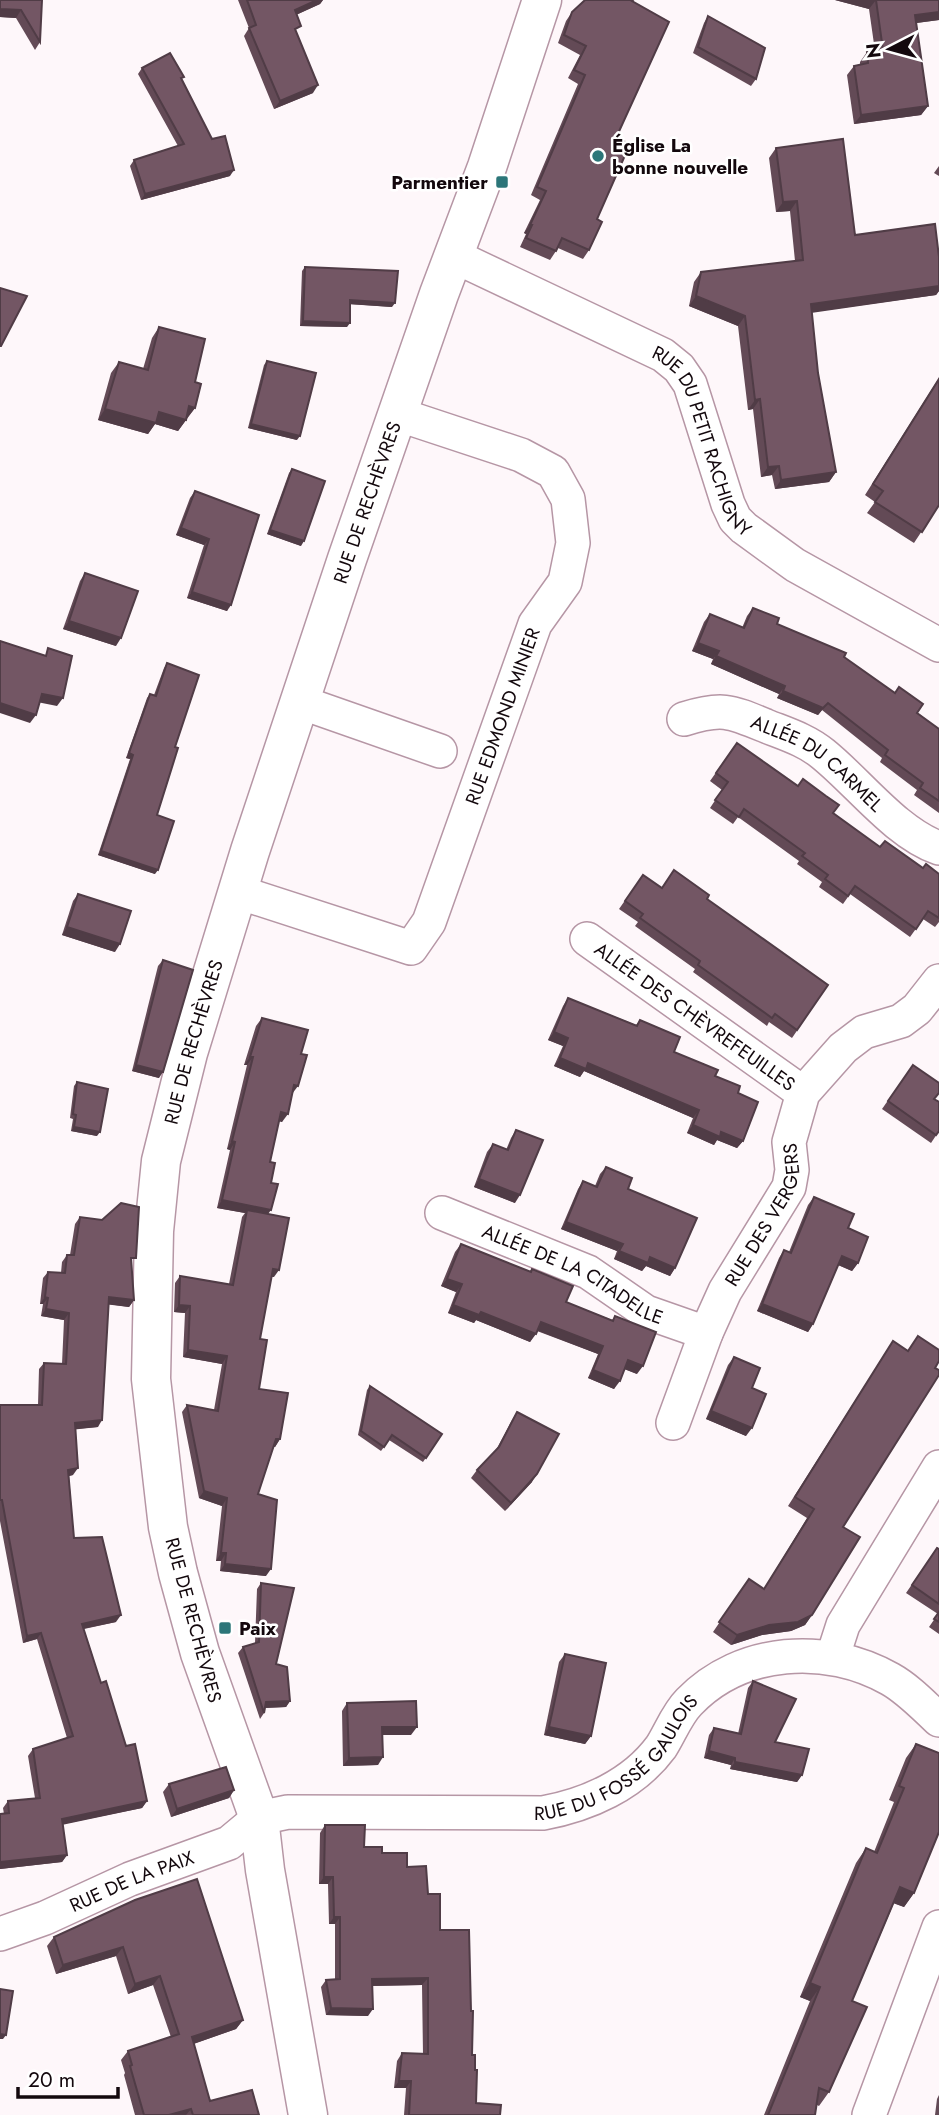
<svg xmlns="http://www.w3.org/2000/svg" width="939" height="2115" viewBox="0 0 939 2115" font-family="Jost,sans-serif">
<style>
.lines{fill:none;stroke-linecap:round;stroke-linejoin:round}
.minor-casing{stroke:#b696a5;stroke-width:36}
.tertiary-casing{stroke:#b696a5;stroke-width:41}
.minor{stroke:#fff;stroke-width:33}
.tertiary{stroke:#fff;stroke-width:38}
.wall{fill:#634a56}
.shaded-wall{fill:#503c46}
.building{fill:#735664;stroke:#503c46;stroke-width:2}
.poi-dot{fill:#2c7679;stroke:#fff;stroke-width:2.5}
.labels{text-anchor:middle;stroke-width:5;stroke-linejoin:round;paint-order:stroke}
.poi-label{font-size:19px;font-weight:bold;fill:#13080d;stroke:#fff;text-anchor:start}
.street-label{font-size:19px;fill:#13080d;stroke:#fff}
</style>
<rect width="100%" height="100%" fill="#fef7fa"/>
<g class="lines">
<!-- minor casing -->
<g class="minor-casing">
<g id="minor">
<path id="s1" d="M454,256L663,355L679,368L690,384L728,504L735,519L744,528L795,565L939,645"/>
<path d="M300,702L440,751"/>
<path id="s2" d="M684,719C722,707 730,711 766,726C786,734 806,740 823,754C859,783 896,833 939,848"/>
<path id="s3" d="M238,892L411,948L429,922L535,624L565,582L573,543L568,499L553,472L521,455L397,414"/>
<path id="s4" d="M587,939L803,1093"/>
<path id="s5" d="M442,1213L588,1272L646,1312L706,1333"/>
<path id="s6" d="M673,1423L706,1333L725,1291L789,1187L792,1170L789,1142L803,1093L843,1048L864,1032L901,1021L917,1009L939,981"/>
<path d="M833,1656L843,1625L939,1467"/>
<path id="s7" d="M0,1934L45,1918L130,1879L229,1843L259,1818L288,1812L543,1813C587,1805 633,1785 661,1747C670,1733 677,1714 689,1702C741,1648 827,1643 890,1679C908,1689 924,1706 939,1720"/>
<path d="M869,2115L939,1927"/>
</g>
</g>
<!-- tertiary casing -->
<g class="tertiary-casing">
<g id="tertiary">
<path id="s8" d="M308,2115L265,1870L259,1818L200,1653L178,1573L168,1527L151,1379L154,1231L161,1161L188,1053L250,851L347,559L439,294L487,167L542,0"/>
</g>
</g>
<!-- minor -->
<use href="#minor" class="minor"/>
<!-- tertiary -->
<use href="#tertiary" class="tertiary"/>
</g>
<!-- wall -->
<g class="wall">
<path d="M42,0L40,42L35,50L16,18L0,17Z"/>
<path d="M238,0H323L320,4L296,15V33L313,93L274,109L244,36L249,28Z"/>
<path d="M585,0L616,138L589,250L583,259L558,248L550,260L520,247L526,234L524,233L540,200L531,195L578,84L568,78L580,55L558,43L566,21L572,12Z"/>
<path d="M835,0H939V20L916,23L928,106L921,115L854,124L847,75L854,66L860,65V62L867,52L875,51L869,9Z"/>
<path d="M708,16L756,79L751,86L693,53L704,23Z"/>
<path d="M142,68L182,80L230,176L141,200L130,166L134,160L178,146L138,74Z"/>
<path d="M776,148L855,235L939,257V291L936,295L812,312L818,373L836,472L829,482L775,489L772,475L761,477L753,409L748,410L738,326L689,306L694,282L701,272L795,261L790,211L776,212L769,158Z"/>
<path d="M939,166V176L934,173Z"/>
<path d="M305,267L392,307L350,304L347,327L300,326L302,271Z"/>
<path d="M159,327L195,382V408L178,431L155,424L148,434L98,420L111,373L119,362L143,369L152,338Z"/>
<path d="M267,361L297,440L248,428L264,365Z"/>
<path d="M939,378V505L914,543L867,513L875,502L865,495Z"/>
<path d="M292,469L301,546L267,534L289,473Z"/>
<path d="M195,491L259,515L227,611L187,598L204,545L176,535L190,498Z"/>
<path d="M85,573L116,646L63,629L80,581Z"/>
<path d="M753,608L777,624L844,657L939,729V813L914,795L917,790L880,762L882,758L822,710L818,715L777,698L779,694L711,664L713,659L692,651L704,622L710,614L742,628L747,616Z"/>
<path d="M167,663L175,747L157,815L155,874L98,855L130,759L126,758L147,698L150,694L154,695L164,668Z"/>
<path d="M737,743L880,847L923,868L939,874V922L935,927L923,919L910,937L850,894L843,904L819,887L822,882L797,864L799,861L738,817L733,824L710,808L722,790L710,781Z"/>
<path d="M643,875L662,888L707,899L828,985L792,1038L769,1022L767,1026L693,972L695,969L635,926L638,922L619,909Z"/>
<path d="M78,894L115,952L62,935L73,901Z"/>
<path d="M163,960L159,1078L132,1071L158,966Z"/>
<path d="M568,998L636,1025L640,1020L674,1052L715,1076L738,1093L743,1141L737,1148L717,1140L714,1145L687,1133L693,1118L584,1071L580,1077L554,1066L563,1046L548,1040L563,1006Z"/>
<path d="M262,1018L301,1054L292,1094L282,1122L279,1121L270,1162L271,1183L268,1214L274,1277H271L260,1339L259,1389L280,1439L275,1447L273,1446L258,1494L266,1576L220,1571L221,1561H216L222,1506L199,1498L182,1412L187,1405L214,1410L222,1364L183,1357L185,1313L174,1312L175,1283L180,1276L229,1284L242,1217L245,1213L217,1208L230,1150L227,1149L247,1065H244L256,1026Z"/>
<path d="M913,1065L939,1131L931,1143L882,1109Z"/>
<path d="M77,1082L97,1136L71,1131L73,1119L70,1118L74,1086Z"/>
<path d="M516,1130L515,1203L474,1187L487,1152L493,1144L506,1150L511,1138Z"/>
<path d="M606,1167L628,1189L675,1268L670,1276L646,1266L642,1271L614,1259L617,1251L561,1229L578,1189L583,1181L595,1186L600,1174Z"/>
<path d="M814,1197L848,1228L858,1263L852,1271L838,1265L813,1324L808,1332L757,1311L779,1258L784,1250L789,1252L808,1205Z"/>
<path d="M80,1217L131,1265L134,1300L129,1307L108,1304L98,1427L75,1429L73,1475L69,1476L74,1538L116,1622L84,1629L101,1683L147,1801L142,1808L63,1824L67,1855L62,1862L0,1869V1814H4L3,1808L8,1801L35,1798L28,1756L33,1749L67,1738L37,1639L23,1643L0,1521V1405H38L39,1369L44,1363L62,1364L64,1320L41,1316L43,1304H40L43,1278L48,1272L61,1273L62,1262L67,1255H70L75,1224Z"/>
<path d="M461,1244L530,1272L532,1269L566,1302L612,1320L615,1316L637,1374L624,1369L614,1389L588,1378L598,1354L537,1331L530,1342L476,1320L474,1323L448,1313L456,1292L441,1286L455,1252Z"/>
<path d="M893,1341L843,1527L812,1615L805,1625L791,1631L762,1635L731,1645L713,1632L749,1579L764,1589L807,1518L788,1506Z"/>
<path d="M734,1357L752,1388L746,1436L706,1419L728,1365Z"/>
<path d="M370,1386L442,1434L423,1462L389,1440L381,1451L358,1435L367,1390Z"/>
<path d="M517,1412L532,1482L505,1511L471,1478L477,1470L496,1450L512,1420Z"/>
<path d="M937,1548L939,1549V1634L929,1627L938,1614L906,1593Z"/>
<path d="M261,1583L276,1664L290,1701L286,1707L265,1708L264,1713L260,1719L238,1653L243,1647L255,1643L257,1589Z"/>
<path d="M565,1654L591,1736L585,1744L544,1735L559,1662Z"/>
<path d="M753,1681L775,1742L802,1775L797,1782L730,1769L731,1765L704,1758L709,1735L714,1728L738,1734L748,1688Z"/>
<path d="M347,1703L411,1735H383L378,1765L343,1766L342,1711Z"/>
<path d="M916,1744L914,1893L904,1907L894,1903L852,2001L829,2092L819,2106L817,2105L815,2115H764L810,2001L800,1997L856,1863L866,1848L874,1852L894,1802L889,1800L906,1758Z"/>
<path d="M169,1784L234,1790L229,1798L171,1817L163,1792Z"/>
<path d="M325,1825L364,1847L382,1853L407,1867L428,1894L440,1930L472,2055L475,2070L476,2103L500,2115H404L406,2088H394L397,2061L402,2053L423,2054L422,1985L372,1986L368,2016L326,2015L321,1987L326,1980H335V1924H329L328,1884H319L320,1833Z"/>
<path d="M135,1900L243,2020L236,2029L193,2044L210,2101L259,2115H135L124,2075L125,2073L121,2060L128,2051L171,2037L153,1985L128,1994L116,1956L56,1974L47,1946L54,1937Z"/>
<path d="M939,2095V2115H935L937,2099Z"/>
</g>
<!-- shaded-wall -->
<g class="shaded-wall">
<path d="M317,0H323L320,4L289,18L295,10Z"/>
<path d="M835,0H876L869,9Z"/>
<path d="M0,9L21,10L16,18L0,17Z"/>
<path d="M939,12V20L909,24L915,15Z"/>
<path d="M318,85L313,93L274,109L280,101Z"/>
<path d="M928,106L921,115L854,124L861,115Z"/>
<path d="M234,170L230,176L141,200L145,194Z"/>
<path d="M797,201L790,211L776,212L783,202Z"/>
<path d="M530,225H532L526,234L524,233Z"/>
<path d="M939,286V291L936,295L804,314L811,304Z"/>
<path d="M696,296L745,316L738,326L689,306Z"/>
<path d="M350,300L395,303L392,307L347,304Z"/>
<path d="M303,321L350,323L347,327L300,326Z"/>
<path d="M760,399L753,409L748,410L755,400Z"/>
<path d="M189,406L195,408L187,418L182,417Z"/>
<path d="M105,409L159,412L186,420L178,431L155,424L148,434L98,420Z"/>
<path d="M251,424L300,436L297,440L248,428Z"/>
<path d="M779,466L772,475L761,477L768,467Z"/>
<path d="M836,472L829,482L775,489L781,480Z"/>
<path d="M181,528L209,539L204,545L176,535Z"/>
<path d="M270,530L304,541L301,546L267,534Z"/>
<path d="M192,592L231,605L227,611L187,598Z"/>
<path d="M69,621L121,638L116,646L63,629Z"/>
<path d="M698,643L719,651L713,659L692,651Z"/>
<path d="M716,656L785,686L779,694L711,664Z"/>
<path d="M783,691L828,703L818,715L777,698Z"/>
<path d="M42,694L63,698L57,706L37,702Z"/>
<path d="M0,703L36,715L30,723L0,713Z"/>
<path d="M129,753L133,755L130,759L126,758Z"/>
<path d="M101,851L158,870L155,874L98,855Z"/>
<path d="M67,927L120,944L115,952L62,935Z"/>
<path d="M554,1032L568,1038L563,1046L548,1040Z"/>
<path d="M250,1057H253L247,1065H244Z"/>
<path d="M560,1058L588,1063L699,1110L693,1118L584,1071L580,1077L554,1066Z"/>
<path d="M136,1065L163,1072L159,1078L132,1071Z"/>
<path d="M294,1085L298,1086L292,1094L288,1093Z"/>
<path d="M281,1112L288,1114L282,1122L276,1120Z"/>
<path d="M693,1125L721,1132L743,1141L737,1148L717,1140L714,1145L687,1133Z"/>
<path d="M74,1127L100,1132L97,1136L71,1131Z"/>
<path d="M232,1141L235,1142L230,1150L227,1149Z"/>
<path d="M479,1179L520,1195L515,1203L474,1187Z"/>
<path d="M222,1200L271,1210L265,1218L247,1210L245,1213L217,1208Z"/>
<path d="M566,1222L623,1244L617,1251L561,1229Z"/>
<path d="M619,1251L650,1257L675,1268L670,1276L646,1266L642,1271L614,1259Z"/>
<path d="M842,1256L858,1263L852,1271L836,1264Z"/>
<path d="M273,1269L279,1270L274,1277L267,1276Z"/>
<path d="M447,1279L462,1284L456,1292L441,1286Z"/>
<path d="M45,1297L48,1298L43,1304H40Z"/>
<path d="M109,1297L134,1300L129,1307L104,1304Z"/>
<path d="M762,1304L813,1324L808,1332L757,1311Z"/>
<path d="M179,1305L190,1306L185,1313L174,1312Z"/>
<path d="M453,1305L481,1312L536,1334L530,1342L476,1320L474,1323L448,1313Z"/>
<path d="M46,1309L69,1313L64,1320L41,1316Z"/>
<path d="M541,1322L603,1346L598,1354L536,1330Z"/>
<path d="M188,1350L227,1356L222,1364L183,1357Z"/>
<path d="M628,1360L643,1366L637,1374L622,1368Z"/>
<path d="M593,1370L620,1381L614,1389L588,1378Z"/>
<path d="M711,1411L752,1428L746,1436L706,1419Z"/>
<path d="M102,1420L98,1427L70,1430L75,1423Z"/>
<path d="M276,1439H280L275,1447L270,1446Z"/>
<path d="M78,1468L73,1475L64,1477L68,1470Z"/>
<path d="M537,1474L532,1482L505,1511L511,1503Z"/>
<path d="M204,1491L227,1498L222,1506L199,1498Z"/>
<path d="M221,1553H226L221,1561H216Z"/>
<path d="M225,1564L271,1569L266,1576L220,1571Z"/>
<path d="M121,1615L116,1622L77,1630L82,1624Z"/>
<path d="M812,1615L805,1625L791,1631L762,1635L731,1645L737,1635L769,1625Z"/>
<path d="M41,1633L37,1639L23,1643L27,1636Z"/>
<path d="M290,1701L286,1707L262,1708L266,1702Z"/>
<path d="M382,1727H417L411,1735H377Z"/>
<path d="M549,1727L591,1736L585,1744L544,1735Z"/>
<path d="M709,1751L735,1758L731,1765L704,1758Z"/>
<path d="M383,1757L378,1765L343,1766L349,1758Z"/>
<path d="M735,1762L802,1775L797,1782L730,1769Z"/>
<path d="M234,1790L229,1798L171,1817L177,1809Z"/>
<path d="M147,1801L142,1808L57,1826L62,1819Z"/>
<path d="M67,1855L62,1862L0,1869V1862Z"/>
<path d="M324,1877H333L328,1884H319Z"/>
<path d="M900,1887L914,1893L904,1907L890,1902Z"/>
<path d="M334,1917H340L335,1924H329Z"/>
<path d="M123,1947L116,1956L56,1974L63,1965Z"/>
<path d="M160,1976L153,1985L128,1994L135,1984Z"/>
<path d="M428,1978L422,1985L367,1986L372,1979Z"/>
<path d="M810,1983L820,1987L810,2001L800,1997Z"/>
<path d="M331,2008L373,2009L368,2016L326,2015Z"/>
<path d="M243,2020L236,2029L185,2047L192,2037Z"/>
<path d="M0,2034L6,2035L3,2039H0Z"/>
<path d="M399,2081H411L406,2088H394Z"/>
<path d="M191,2109L186,2115H169Z"/>
</g>
<!-- building -->
<g class="building">
<path d="M0,0H42L40,42L21,10L0,9Z"/>
<path d="M247,0H317L295,10L301,26L295,29L318,85L280,101L249,28L256,25Z"/>
<path d="M585,0H633L632,1L669,22L616,138L630,144L597,219L602,222L589,250L562,238L556,251L526,238L532,225H530L546,191L537,187L585,75L574,70L586,46L564,35L572,12Z"/>
<path d="M876,0H939V12L915,15L928,106L861,115L854,66L868,63L867,52L883,50Z"/>
<path d="M708,16L765,48L756,79L698,47Z"/>
<path d="M170,53L184,77L181,78L212,139L225,136L234,170L145,194L134,160L184,144L142,68Z"/>
<path d="M843,139L855,235L935,224L939,257V286L811,304L818,373L836,472L781,480L779,466L768,467L760,399L755,400L745,316L696,296L701,272L803,260L797,201L783,202L776,148Z"/>
<path d="M305,267L398,271L395,303L350,300V323L303,321Z"/>
<path d="M0,288L27,296L1,346H0Z"/>
<path d="M159,327L205,339L195,382L201,384L195,408L189,406L186,420L159,412L156,423L105,409L119,362L148,370Z"/>
<path d="M267,361L316,373L300,436L251,424Z"/>
<path d="M939,379V505L922,532L875,502L883,491L873,484Z"/>
<path d="M292,469L325,481L304,541L270,530Z"/>
<path d="M195,491L259,515L231,605L192,592L209,539L181,528Z"/>
<path d="M85,573L138,591L121,638L69,621Z"/>
<path d="M753,608L779,618L777,624L846,653L844,657L895,693L899,687L923,704L917,713L939,729V801L920,788L923,783L885,755L888,750L828,703L823,708L783,691L785,686L716,656L719,651L698,643L710,614L744,628Z"/>
<path d="M0,641L46,656L48,648L72,656L63,698L42,694L36,715L0,703Z"/>
<path d="M167,663L199,675L175,747L178,748L157,815L174,821L158,870L101,851L133,755L129,753L150,694L156,696Z"/>
<path d="M737,743L798,786L803,779L826,796L839,805L833,813L880,847L885,841L923,868L926,864L939,874V918L928,911L916,929L855,886L848,896L825,879L828,875L802,856L805,853L744,809L739,817L715,800L728,782L716,773Z"/>
<path d="M674,870L709,895L707,899L828,985L797,1030L775,1014L772,1018L698,965L700,961L640,918L643,914L625,901L643,875L662,888Z"/>
<path d="M78,894L131,911L120,944L67,927Z"/>
<path d="M163,960L193,970L163,1072L136,1065Z"/>
<path d="M568,998L637,1026L640,1020L680,1037L674,1052L718,1070L715,1076L740,1086L738,1093L758,1102L743,1141L721,1132L720,1137L693,1125L699,1110L588,1063L586,1069L560,1058L568,1038L554,1032Z"/>
<path d="M262,1018L308,1030L301,1054L307,1055L298,1086L294,1085L288,1114L281,1112L270,1162L275,1163L271,1183L278,1184L271,1210L222,1200L235,1142L232,1141L253,1057H250Z"/>
<path d="M913,1065L939,1083V1093L934,1099L939,1102V1131L936,1135L888,1101Z"/>
<path d="M77,1082L108,1089L100,1132L74,1127L76,1115L73,1114Z"/>
<path d="M516,1130L543,1140L520,1195L479,1179L493,1144L508,1150Z"/>
<path d="M606,1167L632,1178L628,1189L697,1218L675,1268L650,1257L648,1263L619,1251L623,1244L566,1222L583,1181L597,1187Z"/>
<path d="M814,1197L854,1214L848,1228L868,1237L858,1263L842,1256L813,1324L762,1304L784,1250L791,1253Z"/>
<path d="M121,1203L139,1207L136,1258H131L134,1300L109,1297L102,1420L75,1423L78,1468L68,1470L74,1538L102,1537L121,1615L82,1624L101,1683L106,1681L126,1746L135,1744L147,1801L62,1819L67,1855L0,1862V1814L9,1813L8,1801L40,1798L33,1749L73,1736L41,1633L27,1636L2,1500H0V1405H42L44,1363L66,1364L69,1313L46,1309L48,1298L45,1297L48,1272L65,1273L67,1255H74L80,1217L102,1220Z"/>
<path d="M247,1210L289,1218L279,1270L273,1269L260,1339L267,1340L259,1389L288,1393L280,1439H276L258,1494L277,1500L271,1569L225,1564L226,1553H221L227,1498L204,1491L187,1405L218,1411L227,1356L188,1350L190,1306L179,1305L180,1276L233,1285Z"/>
<path d="M461,1244L531,1272L532,1269L573,1286L566,1302L613,1321L615,1316L656,1332L643,1366L628,1360L620,1381L593,1370L603,1346L541,1322L536,1334L481,1312L479,1315L453,1305L462,1284L447,1279Z"/>
<path d="M918,1336L939,1350V1361L935,1368L939,1370V1375L843,1527L860,1537L812,1615L798,1622L769,1625L737,1635L719,1622L749,1579L764,1589L814,1509L795,1497L893,1341L908,1351Z"/>
<path d="M734,1357L760,1368L752,1388L766,1394L752,1428L711,1411Z"/>
<path d="M370,1386L442,1434L426,1458L392,1435L384,1447L361,1431Z"/>
<path d="M517,1412L559,1434L537,1474L511,1503L477,1470L499,1447Z"/>
<path d="M937,1548L939,1549V1604L912,1585Z"/>
<path d="M261,1583L294,1588L276,1664L287,1667L290,1701L266,1702L264,1713L243,1647L259,1642Z"/>
<path d="M939,1612V1622L934,1619Z"/>
<path d="M565,1654L606,1663L591,1736L549,1727Z"/>
<path d="M753,1681L796,1699L775,1742L809,1749L802,1775L735,1762V1758L709,1751L714,1728L741,1734Z"/>
<path d="M416,1701L417,1727H382L383,1757L349,1758L347,1703Z"/>
<path d="M916,1744L939,1753V1832L914,1893L900,1887L852,2001L867,2007L829,2092L819,2088L815,2115H768L820,1987L810,1983L866,1848L877,1853L904,1788L899,1786Z"/>
<path d="M226,1767L234,1790L177,1809L169,1784Z"/>
<path d="M325,1825H365L364,1847H382V1853H407V1867L426,1866L428,1894H440V1930H469L471,2011H473L472,2055H475V2070H477L476,2103L501,2105L500,2115H409L411,2081H399L402,2053L428,2054V1978L372,1979L373,2009L331,2008L326,1980L340,1979V1917H334L333,1877H324Z"/>
<path d="M197,1879L243,2020L192,2037L210,2101L252,2090L259,2115H193L191,2109L169,2115H144L130,2066L132,2065L128,2051L179,2034L160,1976L135,1984L123,1947L63,1965L54,1937L135,1900Z"/>
<path d="M0,1989L13,1991L6,2035L0,2034Z"/>
</g>
<!-- markers -->
<g class="poi-dot">
<circle cx="598" cy="156" r="7"/>
<rect x="495" y="175" width="14" height="14" rx="3.5"/>
<rect x="218" y="1621" width="14" height="14" rx="3.5"/>
</g>
<g class="labels">
<!-- poi labels -->
<g class="poi-label">
<text x="612" y="152">Église La<tspan x="612" dy="22">bonne nouvelle</tspan></text>
<text x="488" y="189" text-anchor="end">Parmentier</text>
<text x="239" y="1635">Paix</text>
</g>
<!-- street labels -->
<g class="street-label">
<text dy="7" stroke="none"><textPath href="#s1" startOffset="327">RUE DU PETIT RACHIGNY</textPath></text>
<text dy="7" stroke="none"><textPath href="#s8" startOffset="1664">RUE DE RECHÈVRES</textPath></text>
<text dy="7" stroke="none"><textPath href="#s3" startOffset="432">RUE EDMOND MINIER</textPath></text>
<text dy="7" stroke="none"><textPath href="#s2" startOffset="149">ALLÉE DU CARMEL</textPath></text>
<text dy="7" stroke="none"><textPath href="#s4" startOffset="133">ALLÉE DES CHÈVREFEUILLES</textPath></text>
<text dy="7" stroke="none"><textPath href="#s8" startOffset="1097">RUE DE RECHÈVRES</textPath></text>
<text dy="7" stroke="none"><textPath href="#s6" startOffset="229">RUE DES VERGERS</textPath></text>
<text dy="7" stroke="none"><textPath href="#s5" startOffset="145">ALLÉE DE LA CITADELLE</textPath></text>
<text transform="translate(194 1620) rotate(75)" y="7">RUE DE RECHÈVRES</text>
<text dy="7" stroke="none"><textPath href="#s7" startOffset="665">RUE DU FOSSÉ GAULOIS</textPath></text>
<text dy="7" stroke="none"><textPath href="#s7" startOffset="142">RUE DE LA PAIX</textPath></text>
</g>
</g>
<!-- north arrow -->
<g transform="translate(890 49) rotate(264)" stroke="#ffffff" stroke-width="5" paint-order="stroke">
<path d="M0-5L12 26L0 18L-12 26Z" fill="#13080d"/>
<text y="-10" font-size="19" font-weight="bold" text-anchor="middle" fill="#13080d">N</text>
</g>
<!-- scale -->
<path d="M18 2087v10h100v-10" fill="none" stroke="#13080d" stroke-width="3.5"/>
<text x="28" y="2087" font-size="21" fill="#13080d" stroke="#ffffff" stroke-width="5" paint-order="stroke">20 m</text>
</svg>
